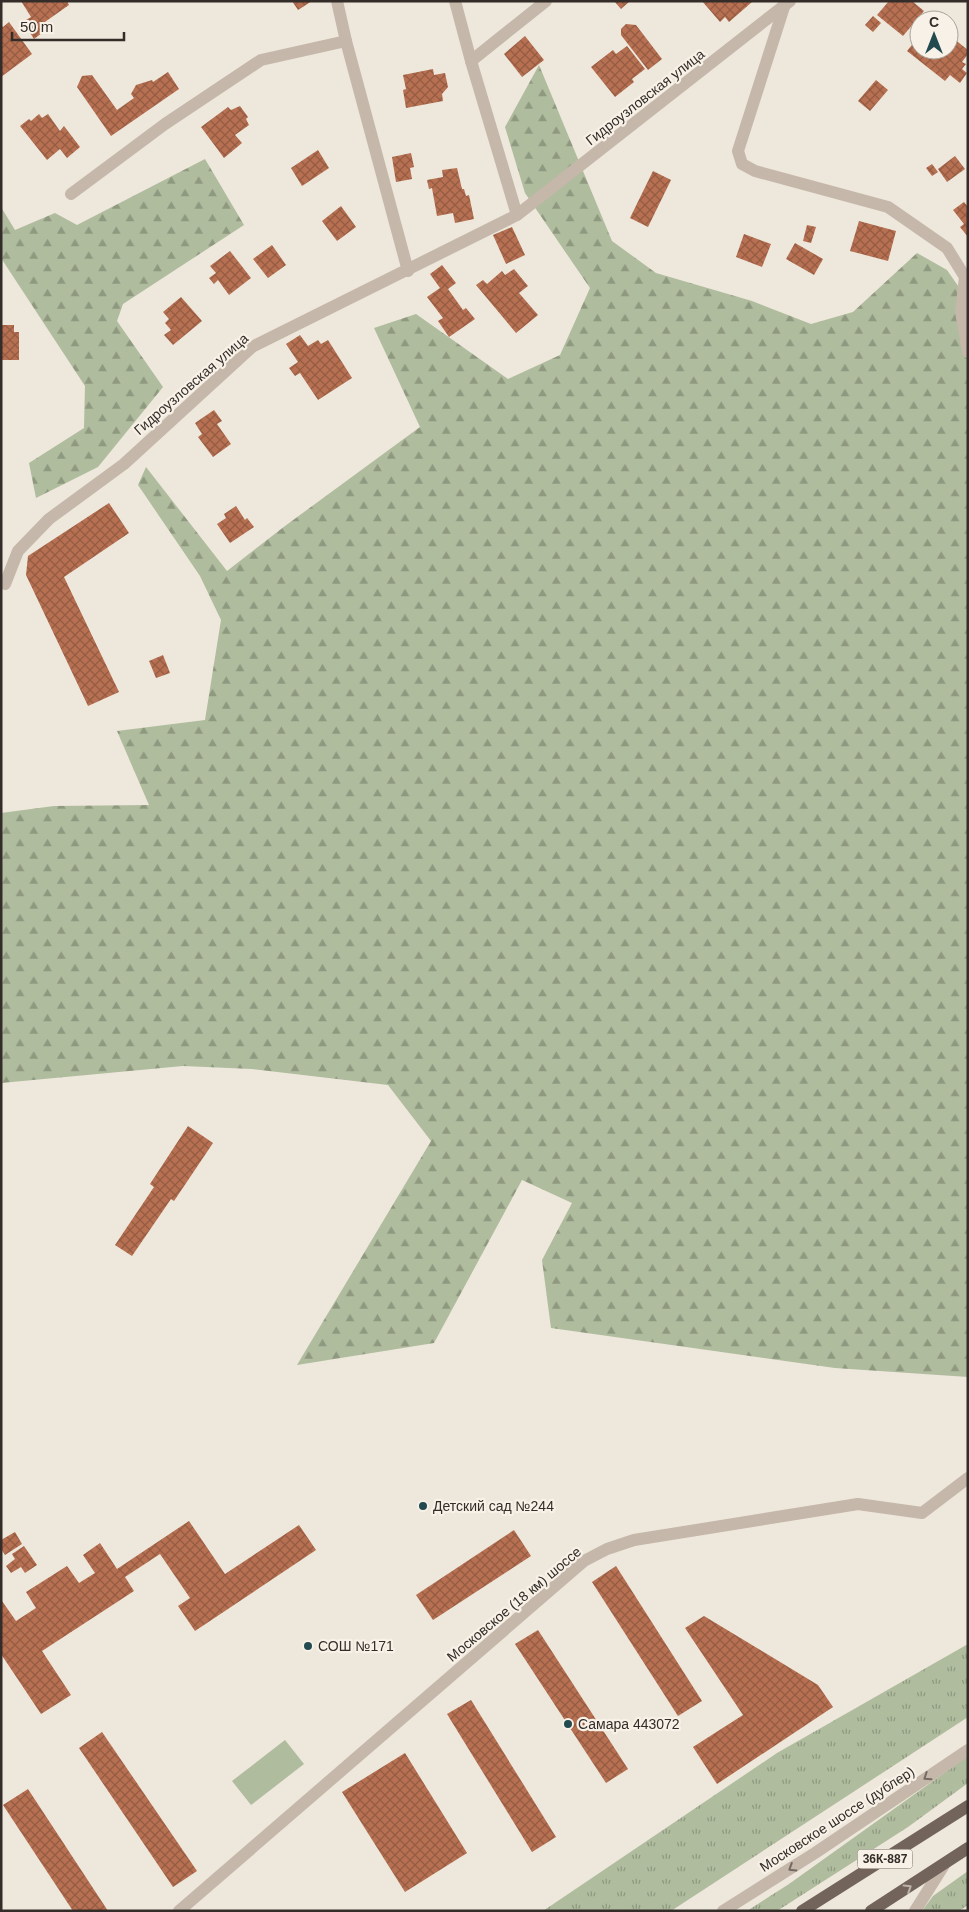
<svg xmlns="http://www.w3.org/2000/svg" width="969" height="1912" viewBox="0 0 969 1912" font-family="Helvetica,sans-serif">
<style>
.grass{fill:url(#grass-tufts)}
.forest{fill:url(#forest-firs)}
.park{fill:#afbc9d}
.building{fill:url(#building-cross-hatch)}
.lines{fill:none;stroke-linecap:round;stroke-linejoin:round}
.minor{stroke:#c5b7a9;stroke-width:12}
.primary{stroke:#73645b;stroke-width:12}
.oneway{stroke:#756b62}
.oneway2{stroke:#bcb2a8}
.poi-dot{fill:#224a4f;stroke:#f7f1e7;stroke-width:2}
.labels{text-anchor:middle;stroke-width:4.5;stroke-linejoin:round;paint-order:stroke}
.shield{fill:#f7f1e7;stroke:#6e6761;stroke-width:1}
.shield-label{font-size:12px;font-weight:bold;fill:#332c28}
.street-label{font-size:14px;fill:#332c28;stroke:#f7f1e7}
.poi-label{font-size:14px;fill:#332c28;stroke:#f7f1e7;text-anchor:start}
</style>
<defs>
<pattern id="grass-tufts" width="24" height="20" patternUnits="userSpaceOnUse" patternTransform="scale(1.25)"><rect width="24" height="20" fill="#afbc9d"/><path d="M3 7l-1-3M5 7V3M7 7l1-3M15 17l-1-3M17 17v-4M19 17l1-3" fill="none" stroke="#8f9980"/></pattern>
<pattern id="forest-firs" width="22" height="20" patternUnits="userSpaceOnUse" patternTransform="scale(1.25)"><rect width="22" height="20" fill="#afbc9d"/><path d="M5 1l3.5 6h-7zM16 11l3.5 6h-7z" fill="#8f9980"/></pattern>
<pattern id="building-cross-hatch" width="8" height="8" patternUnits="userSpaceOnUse" patternTransform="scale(1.25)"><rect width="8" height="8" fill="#b77051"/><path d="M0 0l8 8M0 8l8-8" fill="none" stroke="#955c43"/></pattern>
</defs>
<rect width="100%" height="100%" fill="#eee7db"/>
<!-- grass -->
<g class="grass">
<path d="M968,1644V1717L671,1911H543L777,1753Z"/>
<path d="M968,1756V1783L908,1827L777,1911H747L789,1884Z"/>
<path d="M968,1871V1905L959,1911H922L933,1896Z"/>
</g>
<!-- forest -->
<g class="forest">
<path d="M539,65L612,241L656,273L752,301L811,324L853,312L917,253L947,270L965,296L968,304V1377L835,1368L551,1328L542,1260L572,1203L522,1180L434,1343L297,1365L431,1141L388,1085L252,1069L183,1066L1,1083V813L54,806L149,805L117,731L205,720L221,620L200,576L138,485L146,467L227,571L285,526L420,427L374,328L416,314L508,379L560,355L590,288L525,193L505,127Z"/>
<path d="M205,159L244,225L123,304L117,321L163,387L98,467L36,498L29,463L84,428L85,386L1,258V207L15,230L55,213L77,225Z"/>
</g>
<!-- park -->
<path class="park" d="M285,1740L304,1764L251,1805L232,1781Z"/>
<!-- building -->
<g class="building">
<path d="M21,1H67L69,5L42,24L46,30L34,39L23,22L31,17Z"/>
<path d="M292,1H312L298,10Z"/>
<path d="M614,1H630L621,9Z"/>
<path d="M702,1H751L752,2L729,22L725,17L720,22Z"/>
<path d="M889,1H912L924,11L903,36L877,15Z"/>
<path d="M873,16L881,23L873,32L865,25Z"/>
<path d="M9,22L32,54L1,77V25L3,27Z"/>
<path d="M626,24L636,25L662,59L648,70L621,35V29Z"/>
<path d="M949,35L968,50V54L962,62L966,64L962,69L967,73L960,83L950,75L945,81L907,51L919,36V50H949Z"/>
<path d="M525,36L544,60L522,77L504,54Z"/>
<path d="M627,46L645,69L632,79L634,82L615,97L591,67L613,50L616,54Z"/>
<path d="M433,69L434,75L445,73L448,87L442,94L443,101L406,108L403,90L406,89L403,75Z"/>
<path d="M168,72L179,89L111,136L77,87L82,76L92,75L117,110L134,98L131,94L136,85L152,80L153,82Z"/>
<path d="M876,80L888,90L870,111L858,101Z"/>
<path d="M240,106L248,117L246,119L249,125L235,135L242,143L224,158L201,127L228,107L231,110Z"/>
<path d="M39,114L42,118L48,114L60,131L64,126L80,147L67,158L60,149L47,160L20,126L29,119L31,121Z"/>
<path d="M318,150L329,168L302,186L291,168Z"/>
<path d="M411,153L414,167L410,168L412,179L396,182L392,157Z"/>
<path d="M955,156L965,169L947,182L938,169Z"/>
<path d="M932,164L938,172L932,176L926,168Z"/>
<path d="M457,168L462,189H464L466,196L469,195L474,219L455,223L453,213L437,216L432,188L429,189L427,180L443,177L442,170Z"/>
<path d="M653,171L671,180L648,227L630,218Z"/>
<path d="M964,202L968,207V237L960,227L964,224L953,210Z"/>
<path d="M341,206L356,227L337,241L322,221Z"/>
<path d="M859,221L896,231L888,261L850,251Z"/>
<path d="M807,225L816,227L811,243L803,241Z"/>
<path d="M512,227L525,255L506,264L493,235Z"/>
<path d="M744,234L771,244L762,267L736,257Z"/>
<path d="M795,243L823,259L814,275L786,259Z"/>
<path d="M272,245L286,265L268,278L253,259Z"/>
<path d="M230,251L251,278L229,295L218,280L214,284L209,278L216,273L210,266Z"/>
<path d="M442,265L456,283L448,289L463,310L466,308L475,319L449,337L438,321L443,318L427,297L440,288L430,274Z"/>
<path d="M514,269L528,286L519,293L538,315L516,333L476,285L483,280L487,284L502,271L505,275Z"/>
<path d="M181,297L202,321L173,345L164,335L171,330L165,323L169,319L163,312Z"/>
<path d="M1,325H14V332H19V360H1Z"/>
<path d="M300,335L308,346L318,340L321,344L328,340L352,378L318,400L300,373L295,376L289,368L298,362L286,344Z"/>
<path d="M214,410L222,421L217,424L231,444L213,457L198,437L202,434L195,423Z"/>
<path d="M109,503L129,533L64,577L119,692L88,706L26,575L28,556Z"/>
<path d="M236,506L245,520L247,518L254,527L230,543L217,524L226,518L224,514Z"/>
<path d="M163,655L170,673L156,678L149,661Z"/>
<path d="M188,1126L213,1143L174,1201L171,1199L132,1256L115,1245L154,1187L150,1184Z"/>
<path d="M189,1521L225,1574L299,1525L316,1550L195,1631L178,1606L190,1598L160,1554L125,1577L134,1591L42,1651L71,1695L41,1714L1,1654V1602L2,1601L16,1621L36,1608L26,1592L67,1566L79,1583L95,1573L83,1555L100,1543L117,1569Z"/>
<path d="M514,1530L531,1556L433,1620L416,1595Z"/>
<path d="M15,1532L22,1544L5,1555L1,1549V1540Z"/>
<path d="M24,1546L37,1565L25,1573L21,1567L11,1573L6,1566L15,1559L12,1554Z"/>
<path d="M616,1566L702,1701L678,1716L592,1582Z"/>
<path d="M704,1616L818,1685L833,1707L717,1784L693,1747L743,1715L685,1628Z"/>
<path d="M538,1630L628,1769L606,1783L515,1644Z"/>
<path d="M471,1700L556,1837L532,1852L447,1714Z"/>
<path d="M102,1732L197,1871L173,1887L79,1748Z"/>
<path d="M405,1753L467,1853L405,1892L342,1792Z"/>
<path d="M28,1789L108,1911H73L3,1805Z"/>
</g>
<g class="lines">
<!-- minor -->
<g class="minor">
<path d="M337,1L346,41L408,271"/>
<path d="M455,1L471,61L517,215"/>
<path d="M784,7L738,151L742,164L755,171L888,207L947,248L965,277L961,312L968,352"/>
<path d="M471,61L546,1"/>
<path d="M71,194L165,124L261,60L346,41"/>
<path d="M5,584L18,551L49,519L124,464L252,347L517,215L790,1"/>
<path d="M179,1911L584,1561L607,1549L634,1540L858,1504L922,1513L968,1478"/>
<path d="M723,1911L815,1853L968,1750"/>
<path d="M915,1911L944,1865"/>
</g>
<!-- primary -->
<g class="primary">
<path d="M802,1911L968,1806"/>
<path d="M871,1911L968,1848"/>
</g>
</g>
<!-- one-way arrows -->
<defs><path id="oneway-chevron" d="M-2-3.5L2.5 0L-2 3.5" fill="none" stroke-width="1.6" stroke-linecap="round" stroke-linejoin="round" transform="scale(1.25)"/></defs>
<g class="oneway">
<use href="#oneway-chevron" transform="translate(927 1777) rotate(146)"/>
<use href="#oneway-chevron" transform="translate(792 1868) rotate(148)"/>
</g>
<use class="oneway2" href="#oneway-chevron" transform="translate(908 1888) rotate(-32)"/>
<!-- markers -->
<g class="poi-dot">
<circle cx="423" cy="1506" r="5"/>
<circle cx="308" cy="1646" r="5"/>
<circle cx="568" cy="1724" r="5"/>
</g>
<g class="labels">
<!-- shield labels -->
<rect class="shield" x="857.5" y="1849.5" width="55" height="19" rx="4"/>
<g class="shield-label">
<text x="885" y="1863">36К-887</text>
</g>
<!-- street labels -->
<g class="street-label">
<text transform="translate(645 97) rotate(-38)" y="5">Гидроузловская улица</text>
<text transform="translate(191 384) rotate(-41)" y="5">Гидроузловская улица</text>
<text transform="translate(514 1604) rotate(-40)" y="5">Московское (18 км) шоссе</text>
<text transform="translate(837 1819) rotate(-33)" y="5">Московское шоссе (дублер)</text>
</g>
<!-- poi labels -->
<g class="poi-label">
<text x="433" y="1511">Детский сад №244</text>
<text x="318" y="1651">СОШ №171</text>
<text x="578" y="1729">Самара 443072</text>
</g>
</g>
<!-- border -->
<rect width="969" height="1912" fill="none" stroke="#332c28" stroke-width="5"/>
<!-- north arrow -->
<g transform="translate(934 35)"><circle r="24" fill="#f7f1e7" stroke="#a9a29b"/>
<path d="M0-4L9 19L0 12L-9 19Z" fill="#224a4f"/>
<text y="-8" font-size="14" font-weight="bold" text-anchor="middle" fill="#332c28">С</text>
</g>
<!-- scale -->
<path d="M12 32v8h112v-8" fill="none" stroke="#332c28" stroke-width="2.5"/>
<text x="20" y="32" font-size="15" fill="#332c28" stroke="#f7f1e7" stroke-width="4" paint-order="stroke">50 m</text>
</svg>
